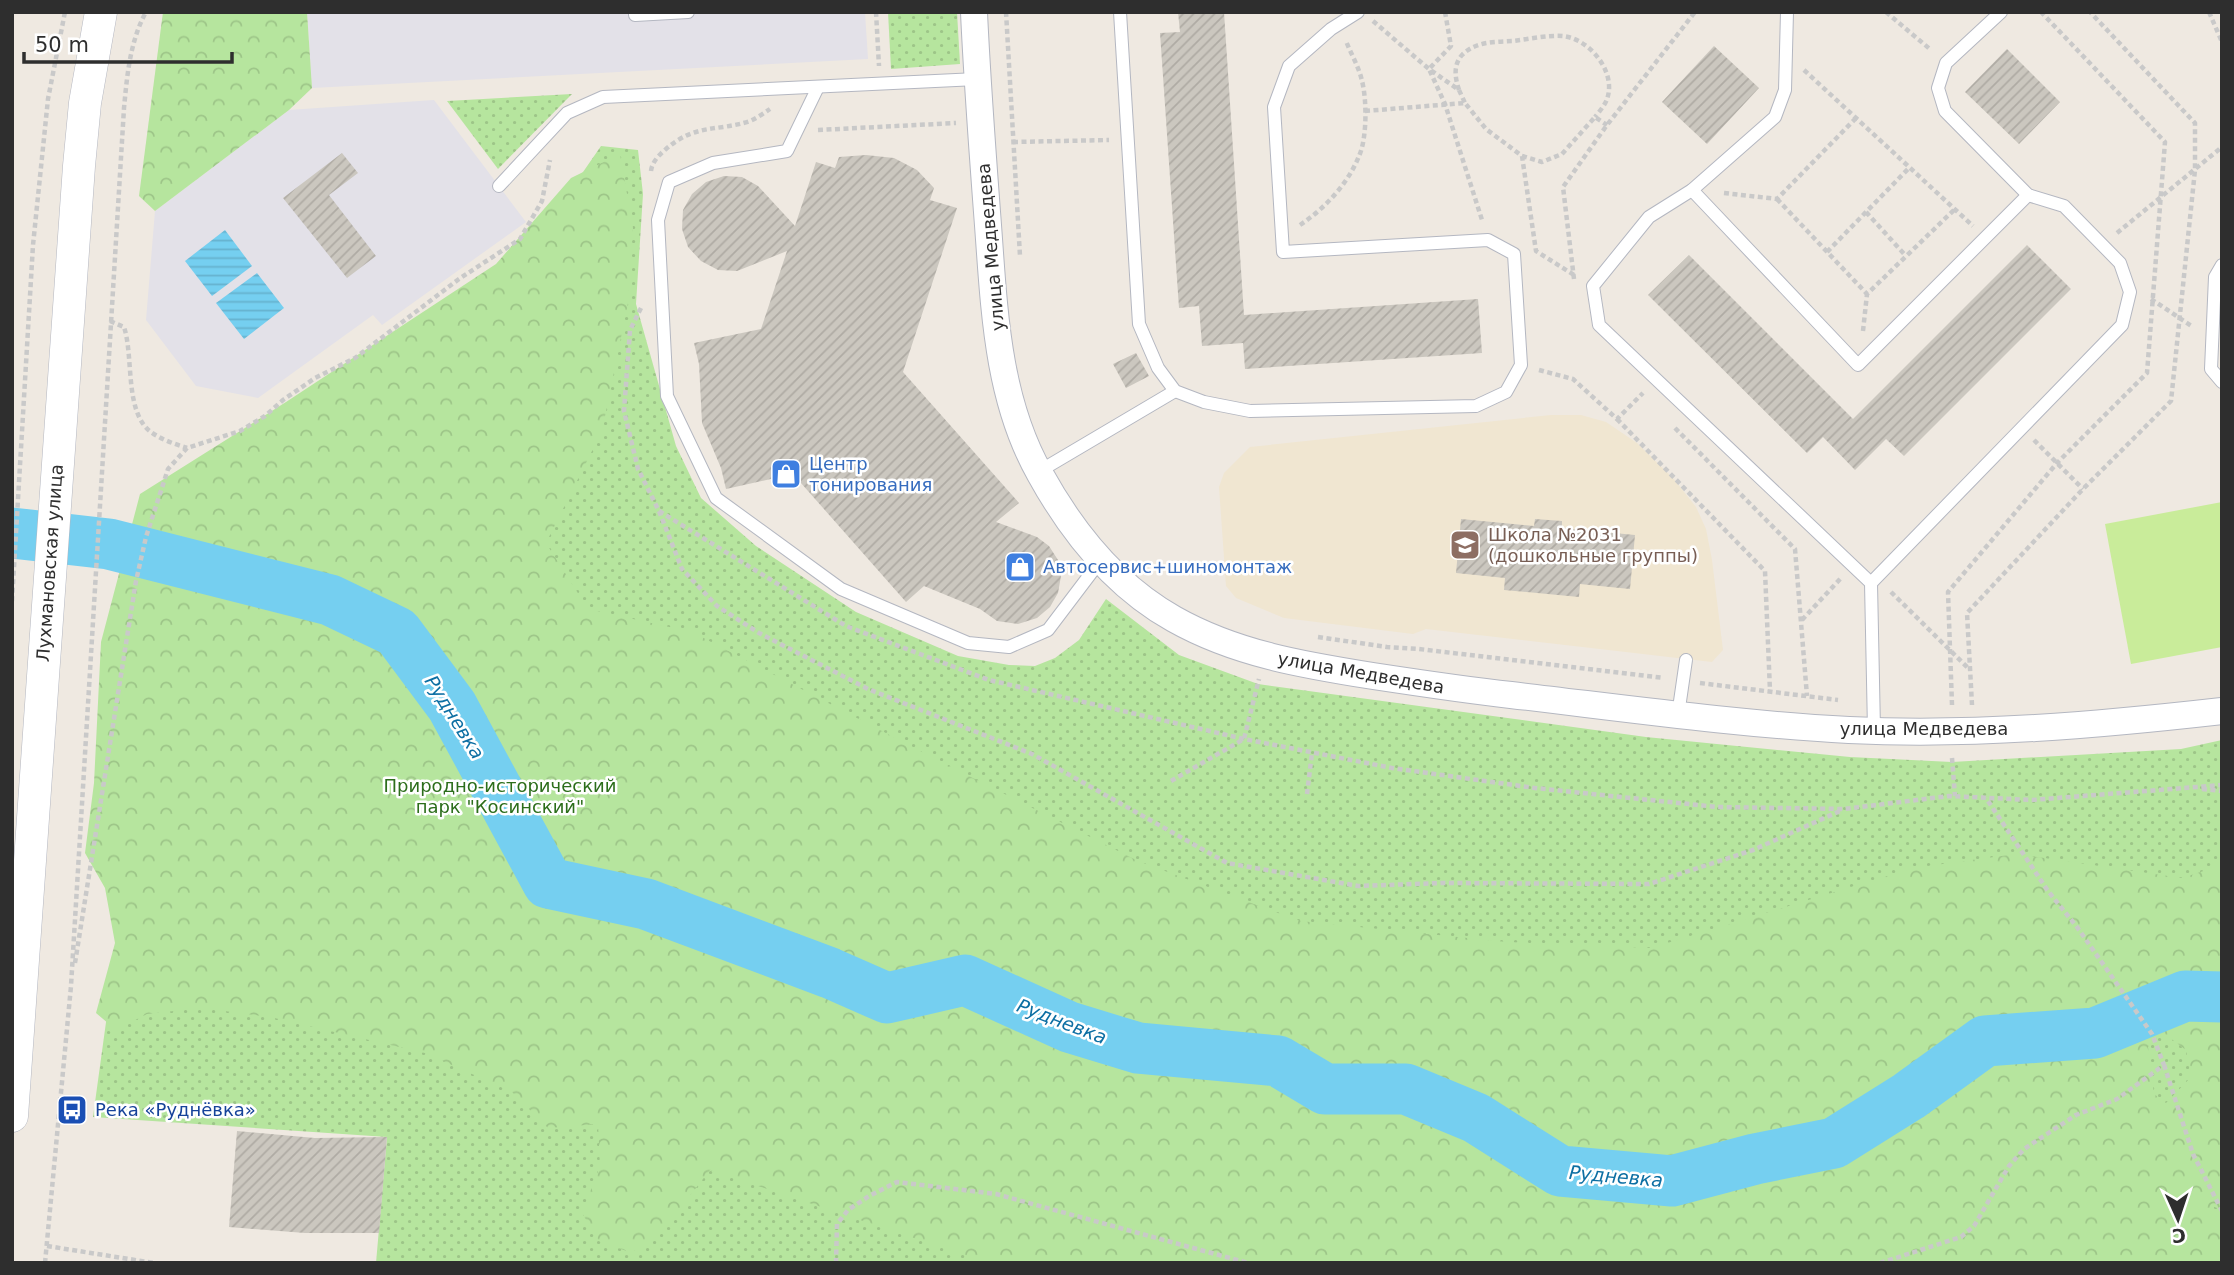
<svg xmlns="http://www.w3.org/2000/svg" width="2234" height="1275" viewBox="0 0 2234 1275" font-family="'DejaVu Sans',sans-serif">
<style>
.industrial{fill:#e3e1e8}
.education{fill:#f0e6d1}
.green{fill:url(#green-dots)}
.forest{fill:url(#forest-crowns);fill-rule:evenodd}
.pitch{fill:#c9ec9a}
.water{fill:url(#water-rules)}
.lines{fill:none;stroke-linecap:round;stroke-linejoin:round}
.river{stroke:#75cff0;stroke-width:51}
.building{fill:url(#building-hatch)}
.service-casing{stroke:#b4b7c1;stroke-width:14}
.minor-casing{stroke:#b4b7c1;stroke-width:28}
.tertiary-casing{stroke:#b4b7c1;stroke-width:33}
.path{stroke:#c9c9c9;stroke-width:4.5;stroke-dasharray:5 3.5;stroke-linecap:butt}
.service{stroke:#fff;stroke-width:12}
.minor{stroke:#fff;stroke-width:26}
.tertiary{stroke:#fff;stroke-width:32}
.labels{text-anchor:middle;stroke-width:5;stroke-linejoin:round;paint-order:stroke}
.street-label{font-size:18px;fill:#2e2e2e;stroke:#fff}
.shop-label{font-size:18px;fill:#366cbe;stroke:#fff;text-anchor:start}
.education-label{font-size:18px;fill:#785e54;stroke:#fff;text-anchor:start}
.park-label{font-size:18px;fill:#2c6e1b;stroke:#fff}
.transit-label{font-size:18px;fill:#164399;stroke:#fff;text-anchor:start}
.water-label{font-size:19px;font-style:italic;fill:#0d6fa3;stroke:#fff}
</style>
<defs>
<pattern id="green-dots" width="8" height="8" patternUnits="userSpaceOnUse" patternTransform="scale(1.75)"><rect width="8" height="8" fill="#b6e59e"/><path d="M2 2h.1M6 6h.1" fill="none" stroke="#9dc588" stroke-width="1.8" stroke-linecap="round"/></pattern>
<pattern id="forest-crowns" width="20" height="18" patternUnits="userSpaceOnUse" patternTransform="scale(1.75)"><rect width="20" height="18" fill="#b6e59e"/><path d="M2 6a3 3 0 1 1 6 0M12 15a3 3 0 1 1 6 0" fill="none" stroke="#9dc588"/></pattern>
<pattern id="water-rules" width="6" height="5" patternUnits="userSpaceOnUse" patternTransform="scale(1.75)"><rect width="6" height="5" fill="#75cff0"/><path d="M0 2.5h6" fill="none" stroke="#66b2ce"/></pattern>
<pattern id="building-hatch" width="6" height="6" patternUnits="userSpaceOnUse" patternTransform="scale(1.75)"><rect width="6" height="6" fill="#cbc7bf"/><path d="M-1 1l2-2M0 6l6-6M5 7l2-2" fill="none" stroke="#afaba4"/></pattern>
</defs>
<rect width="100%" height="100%" fill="#efe9e1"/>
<!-- industrial -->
<g class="industrial">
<path d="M307,12H865L868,59L312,88Z"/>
<path d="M434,100L526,222L382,325L373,315L258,398L196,386L146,320L155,211L289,110Z"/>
</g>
<!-- education -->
<path class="education" d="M1551,415H1581L1606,422L1637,443L1673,478L1696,507L1706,529L1712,560L1723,650L1712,662L1426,629L1413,634L1284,618L1236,598L1226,586L1219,487L1224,473L1250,447Z"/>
<!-- green -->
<g class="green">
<path d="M888,12H957L960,64L891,69Z"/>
<path d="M572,94L498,169L447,101Z"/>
<path d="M601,146L638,150L643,194L636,304L676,446L701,498L756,546L856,612L958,656L1009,665L1035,666L1055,658L1079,640L1106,599L1179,655L1258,684L1646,737L1850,757L1952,762L2181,749L2222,740V1263H376L387,1137L93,1117L175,519L545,227Z"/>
</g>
<!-- forest -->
<g class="forest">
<path d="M163,12H307L312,88L289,110L155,211L139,196Z"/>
<path d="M620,154L633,228L628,303L602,431L546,543L588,609L692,632L951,767L1138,861L1300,921L1507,942L1651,948L1913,868L2016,854L2182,878L2222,865V1210L2212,1206L2222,1226V1263H989L710,1170L671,1220L632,1253L599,1241L582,1213L600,1166L598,1124L548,1128L512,1092L425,1053L270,1017L202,1008L147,1014L116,1030L96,1013L115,943L105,888L85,853L94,783L101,642L140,494L286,402L496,264L571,178ZM2162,1032L2186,1050L2191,1077L2166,1103L2154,1094L2148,1047Z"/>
</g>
<!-- pitch -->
<path class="pitch" d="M2222,502V647L2131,664L2105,524Z"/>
<!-- water -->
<g class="water">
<path d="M225,230L252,266L212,296L185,261Z"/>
<path d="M257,273L284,308L244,339L216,303Z"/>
</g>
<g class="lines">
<!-- river -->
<path class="river" d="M12,533L109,544L330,600L397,632L452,706L548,883L646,904L830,973L887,998L965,980L1069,1027L1138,1048L1278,1061L1325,1089H1406L1476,1118L1560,1171L1672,1181L1755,1159L1834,1143L1909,1096L1985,1041L2095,1033L2185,996L2222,997"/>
</g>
<!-- building -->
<g class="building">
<path d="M1178,12H1224L1244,315L1478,299L1482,353L1245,369L1243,343L1202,346L1199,306L1179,308L1160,33L1180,32Z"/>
<path d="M1714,46L1759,88L1707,144L1662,102Z"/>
<path d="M2007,49L2060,102L2019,144L1965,92Z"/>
<path d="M342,153L358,173L329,195L376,256L347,278L283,198Z"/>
<path d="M866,155L894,158L917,170L934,188L930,200L957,208L903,372L1019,503L996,522L1037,537L1049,546L1058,560L1061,576L1058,593L1050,607L1037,618L1018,624L997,621L980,609L924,586L906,602L793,474L726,489L721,468L702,423L699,364L694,343L761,329L787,251L737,271L718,270L701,261L688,247L682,229L683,210L692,194L706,182L724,176L742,177L758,186L795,226L816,162L835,168L839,157Z"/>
<path d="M2027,245L2071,289L1904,456L1886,439L1855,470L1823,437L1807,453L1648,295L1689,255L1853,419Z"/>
<path d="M1136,353L1149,376L1126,388L1113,364Z"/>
<path d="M1461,519L1534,526L1535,519L1562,521V528L1635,535L1630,589L1580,584L1579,597L1504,590L1505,578L1456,573Z"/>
<path d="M237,1131L315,1138L387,1137L379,1233H305L229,1227Z"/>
</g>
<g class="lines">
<!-- service casing -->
<g class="service-casing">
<g id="service">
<path d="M635,12V15L688,12"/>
<path d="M1120,12L1139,324L1158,368L1175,391L1204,402L1250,411L1476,406L1506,392L1521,365L1514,254L1488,240L1283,252L1274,107L1289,66L1331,29L1358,12"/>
<path d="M1787,12L1785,90L1775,117L1692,190L1649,217L1593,286L1599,325L1871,583L1874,730"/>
<path d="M818,87L787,151L713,163L669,182L658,220L667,396L716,498L841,589L968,643L1009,647L1048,630L1101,560"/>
<path d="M499,186L567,113L603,97L977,79"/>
<path d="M1692,190L1858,365L2028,195"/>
<path d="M2222,265L2215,277L2211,369L2222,382"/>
<path d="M1038,472L1175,391"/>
<path d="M1871,583L2122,325L2130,292L2120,263L2064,206L2028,195L1945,111L1938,88L1946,63L2001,12"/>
<path d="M1678,715L1686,660"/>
</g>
</g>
<!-- minor casing -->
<g class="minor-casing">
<path id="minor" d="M974,12C977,79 982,145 987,212C994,300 995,395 1040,474C1072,532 1115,586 1174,619C1236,654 1304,665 1373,676C1419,683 1465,690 1511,695C1623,708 1736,724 1849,730C1973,736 2098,725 2222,711"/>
</g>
<!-- tertiary casing -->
<g class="tertiary-casing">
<path id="tertiary" d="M12,1116L79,166L85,103L101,12"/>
</g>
<!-- path -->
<g class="path">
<path d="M876,12L879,66"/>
<path d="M1006,12L1020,256"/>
<path d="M1445,12L1451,46L1429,69L1445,104L1482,220"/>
<path d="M1886,12L1931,50"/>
<path d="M2209,12L2222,42"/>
<path d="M1373,21L1429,69L1459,90L1465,103"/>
<path d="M1804,70L1973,226"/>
<path d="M1459,90C1455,78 1453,65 1462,55C1476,41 1495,42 1513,41C1529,39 1547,35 1562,36C1589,38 1617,72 1607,99C1605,105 1599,112 1595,117"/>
<path d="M1365,111L1465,103L1486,129L1522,156L1536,251L1574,275"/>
<path d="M818,130L956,123"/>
<path d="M1013,142L1109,140"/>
<path d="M1522,156L1542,162L1562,154L1595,117L1607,125"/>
<path d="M651,171C652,162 659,155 666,149C696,123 717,132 750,121C757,118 764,113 770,109"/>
<path d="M1724,193L1777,199L1856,118"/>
<path d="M1777,199L1867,294"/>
<path d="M1866,212L1906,256"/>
<path d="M1300,225C1324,209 1348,184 1359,156C1367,139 1367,100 1362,81C1359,67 1351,54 1346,41"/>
<path d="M2117,233L2222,147"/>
<path d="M1827,252L1910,167"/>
<path d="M1574,279L1563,187L1607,125L1695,12"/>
<path d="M2151,299L2193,327"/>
<path d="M641,308L630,330L624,411L638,469L659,511L682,569L717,606L759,633L868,689L1032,754L1227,863L1358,886L1442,883L1649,884L1753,850L1840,811"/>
<path d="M110,321L124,327C134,357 124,412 151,432C162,440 175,444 187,448"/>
<path d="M1863,331L1867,294L1955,209"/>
<path d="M1539,370L1573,379L1617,419L1643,393"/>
<path d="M1617,419L1765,571L1770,691"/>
<path d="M1675,428L1795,549L1807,696"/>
<path d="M2034,440L2083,489"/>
<path d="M659,511L846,626L989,680L1244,739L1392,768L1535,788L1717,807L1844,809L1949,796L2032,800L2222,785"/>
<path d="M1891,592L1969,669"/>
<path d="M12,601L33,245L48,99L65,12"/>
<path d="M1802,620L1841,578"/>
<path d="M1318,637L1387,647L1419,649L1664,678"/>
<path d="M1700,683L1838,700"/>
<path d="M1952,705L1948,592L2057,463L2147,373L2165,142L2041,12"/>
<path d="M1972,705L1967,613L2083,489L2171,401L2195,170V123L2090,12"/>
<path d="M1952,758L1955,796"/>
<path d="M1171,781L1244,739L1259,679"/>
<path d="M2202,789L2222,791"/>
<path d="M1307,794L1312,753"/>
<path d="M75,963L136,581L146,537L168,469L187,448L240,431L265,416L283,400L315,378L355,358L459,279L520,239L542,201L550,160"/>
<path d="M2164,1065L2193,1154L2222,1211"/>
<path d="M47,1246L154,1263"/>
<path d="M45,1263L71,986L124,108C127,76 130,41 146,12"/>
<path d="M836,1263L837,1224L848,1210L869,1196L897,1182L996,1194L1248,1263"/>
<path d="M1880,1263L1961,1237L1974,1226L2009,1166L2024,1149L2076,1115L2117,1099L2164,1065L2152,1034L2077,927L2048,891L1986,798"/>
</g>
<!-- service -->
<use href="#service" class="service"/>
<!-- minor -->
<use href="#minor" class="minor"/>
<!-- tertiary -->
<use href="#tertiary" class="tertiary"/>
</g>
<!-- icons -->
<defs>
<g id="shop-square" transform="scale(1.575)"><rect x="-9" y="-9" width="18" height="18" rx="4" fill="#3f7fe0" stroke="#fff"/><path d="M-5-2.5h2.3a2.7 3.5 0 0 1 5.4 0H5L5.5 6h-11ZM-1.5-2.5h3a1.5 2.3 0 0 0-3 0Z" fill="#fff"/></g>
<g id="school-square" transform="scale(1.575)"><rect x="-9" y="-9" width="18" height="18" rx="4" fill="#8d6e63" stroke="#fff"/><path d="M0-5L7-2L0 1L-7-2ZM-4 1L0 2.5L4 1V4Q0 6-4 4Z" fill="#fff"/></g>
<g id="bus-square" transform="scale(1.575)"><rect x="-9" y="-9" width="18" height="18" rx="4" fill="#1a4fb4" stroke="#fff"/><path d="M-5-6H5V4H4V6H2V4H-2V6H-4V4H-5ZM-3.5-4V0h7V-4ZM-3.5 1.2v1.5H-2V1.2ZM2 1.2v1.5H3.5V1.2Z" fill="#fff"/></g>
</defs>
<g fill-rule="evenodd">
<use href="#shop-square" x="786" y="474"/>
<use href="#school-square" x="1465" y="545"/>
<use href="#shop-square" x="1020" y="567"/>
<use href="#bus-square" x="72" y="1110"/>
</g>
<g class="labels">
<!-- street labels -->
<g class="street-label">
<text transform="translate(991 247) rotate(-95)" y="6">улица Медведева</text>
<text transform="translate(50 563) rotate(-86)" y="6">Лухмановская улица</text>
<text transform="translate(1361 673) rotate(10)" y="6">улица Медведева</text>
<text x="1924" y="735">улица Медведева</text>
</g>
<!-- shop labels -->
<g class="shop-label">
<text x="809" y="470">Центр<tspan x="809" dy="21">тонирования</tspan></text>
<text x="1043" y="573">Автосервис+шиномонтаж</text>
</g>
<!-- education labels -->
<g class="education-label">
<text x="1488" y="541">Школа №2031<tspan x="1488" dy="21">(дошкольные группы)</tspan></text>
</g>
<!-- park labels -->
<g class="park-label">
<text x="500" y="792">Природно-исторический<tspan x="500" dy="21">парк "Косинский"</tspan></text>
</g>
<!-- transit labels -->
<g class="transit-label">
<text x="95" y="1116">Река «Руднёвка»</text>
</g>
<!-- water labels -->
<g class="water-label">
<text transform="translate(455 717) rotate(58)" y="7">Рудневка</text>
<text transform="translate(1062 1021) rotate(21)" y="7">Рудневка</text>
<text transform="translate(1616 1176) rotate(5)" y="7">Рудневка</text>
</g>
</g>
<!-- border -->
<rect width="2234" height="1275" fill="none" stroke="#2e2e2e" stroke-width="28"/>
<!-- north arrow -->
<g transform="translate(2178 1219) rotate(177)" stroke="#ffffff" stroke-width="5" paint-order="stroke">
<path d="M0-5L12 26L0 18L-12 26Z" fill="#2e2e2e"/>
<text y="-10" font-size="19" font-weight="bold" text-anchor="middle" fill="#2e2e2e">С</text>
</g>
<!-- scale -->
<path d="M24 52v10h208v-10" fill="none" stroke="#2e2e2e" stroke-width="3.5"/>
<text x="35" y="52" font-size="21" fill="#2e2e2e" stroke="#ffffff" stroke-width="5" paint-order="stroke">50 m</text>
</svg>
